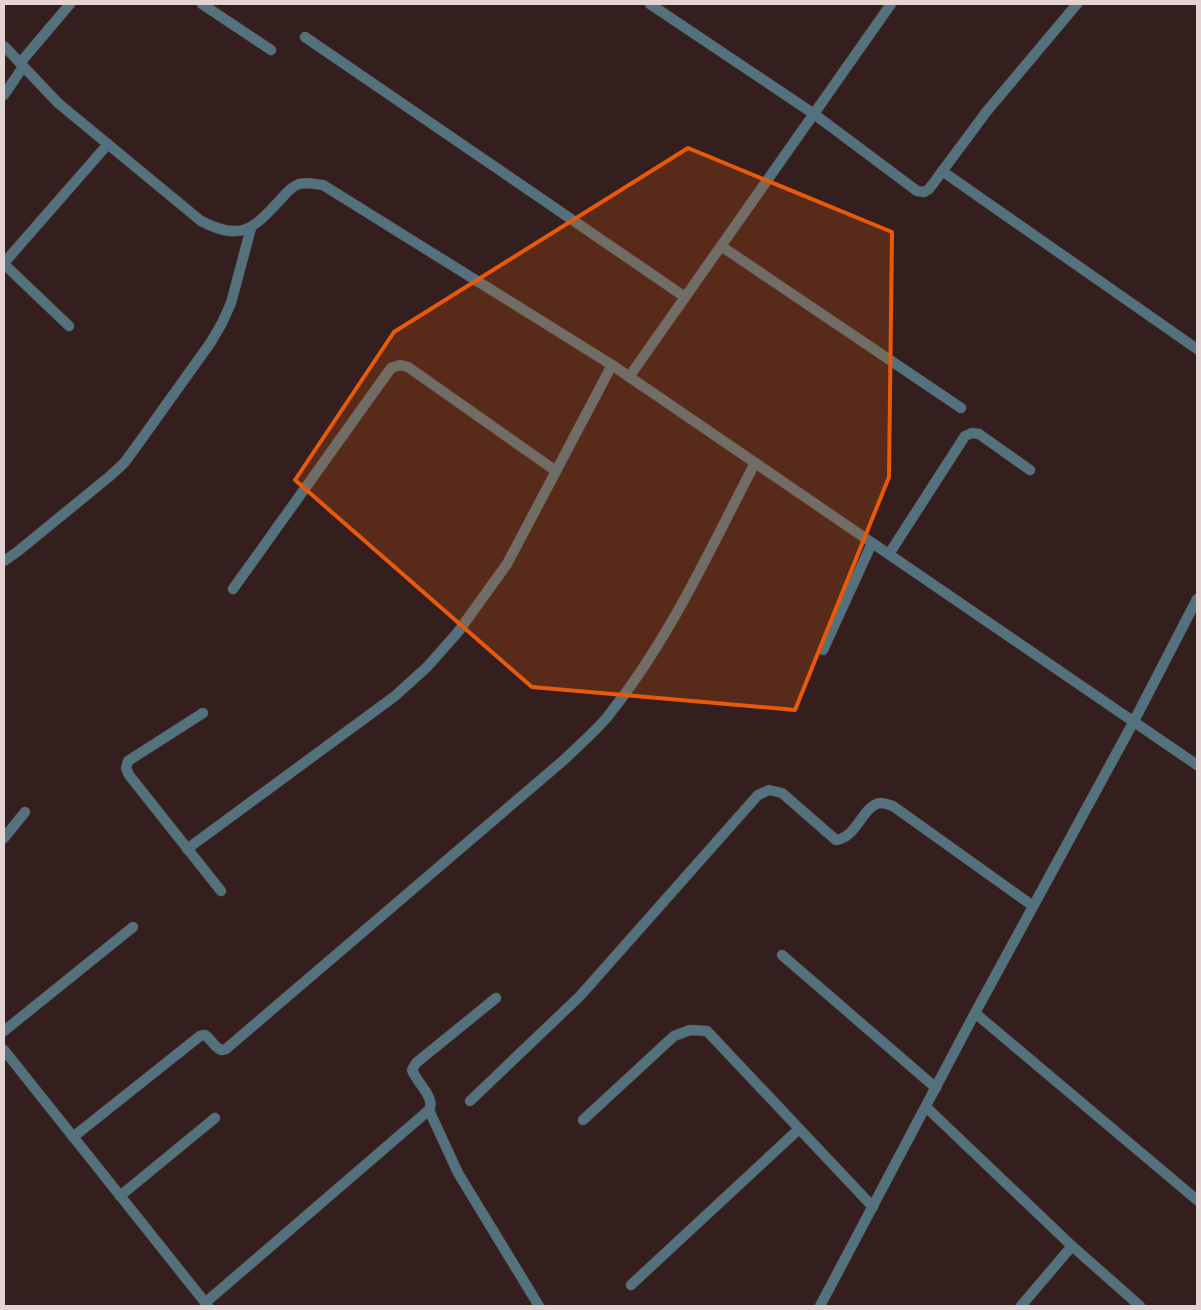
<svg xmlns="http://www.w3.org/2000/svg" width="1201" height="1310" viewBox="0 0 1201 1310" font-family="Mulish,sans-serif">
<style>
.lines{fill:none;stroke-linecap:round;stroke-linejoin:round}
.service-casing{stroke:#503c3b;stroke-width:11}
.minor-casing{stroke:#503c3b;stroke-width:11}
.service{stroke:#53727e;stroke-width:10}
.minor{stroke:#53727e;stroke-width:10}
.marked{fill:#e8590c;fill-opacity:0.2;stroke:#e8590c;stroke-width:4;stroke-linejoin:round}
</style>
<rect width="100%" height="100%" fill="#341f1e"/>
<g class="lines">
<!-- service casing -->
<g class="service-casing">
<path id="service" d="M782,955L936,1088"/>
</g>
<!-- minor casing -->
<g class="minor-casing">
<g id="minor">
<path d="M202,4L271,50"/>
<path d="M650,4L814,114L917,191L924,192L929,189L987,111L1077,4"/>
<path d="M305,37L685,297"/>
<path d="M4,46L58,103L201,221C242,242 253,229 281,199C286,193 292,186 299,184C307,182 315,184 323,185L612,365L1197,765"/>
<path d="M20,63L70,4"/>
<path d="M4,95L23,67"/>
<path d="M942,171L1197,349"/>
<path d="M721,246L961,408"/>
<path d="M4,263L108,144"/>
<path d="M4,264L69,326"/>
<path d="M629,377L891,4"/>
<path d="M889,554L965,436L972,433L979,434L1030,470"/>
<path d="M4,561L17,552L110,476L124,463L133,451L211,342L222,323L231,303L251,228"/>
<path d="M233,589L391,368L400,365L408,367L556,471"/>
<path d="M823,650L872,543"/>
<path d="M203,713L128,761L126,768L129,775L221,891"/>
<path d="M4,838L25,812"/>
<path d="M187,849L395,696L427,667L458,632L507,564L612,365"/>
<path d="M975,1013L1197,1200"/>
<path d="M4,1031L133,927"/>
<path d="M4,1050L208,1306"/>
<path d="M470,1101L580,996L758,795L769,790L782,793L836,840C857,838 863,804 881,803C885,803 889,805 893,806L1033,906"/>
<path d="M926,1107L1072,1246L1140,1306"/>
<path d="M429,1110L458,1173L539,1306"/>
<path d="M583,1120L674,1036L690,1030L707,1031L873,1207"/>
<path d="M73,1137L200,1036L205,1035C211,1039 214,1047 221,1050L226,1049L565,759C579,745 596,731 608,716C670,639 710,549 755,463"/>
<path d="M120,1196L215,1118"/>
<path d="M631,1285L799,1129"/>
<path d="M205,1303L429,1110C436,1098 417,1083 412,1070L416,1063L496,998"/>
<path d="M820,1306L975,1013L1134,721L1197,599"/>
<path d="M1021,1306L1072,1246"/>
</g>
</g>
<!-- service -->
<use href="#service" class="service"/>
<!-- minor -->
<use href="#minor" class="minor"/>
</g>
<!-- marked area -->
<path class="marked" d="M688,148L892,232L889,477L795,710L532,687L295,480L394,332Z"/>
<!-- border -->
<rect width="1201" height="1310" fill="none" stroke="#e3d4d3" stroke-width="10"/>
</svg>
